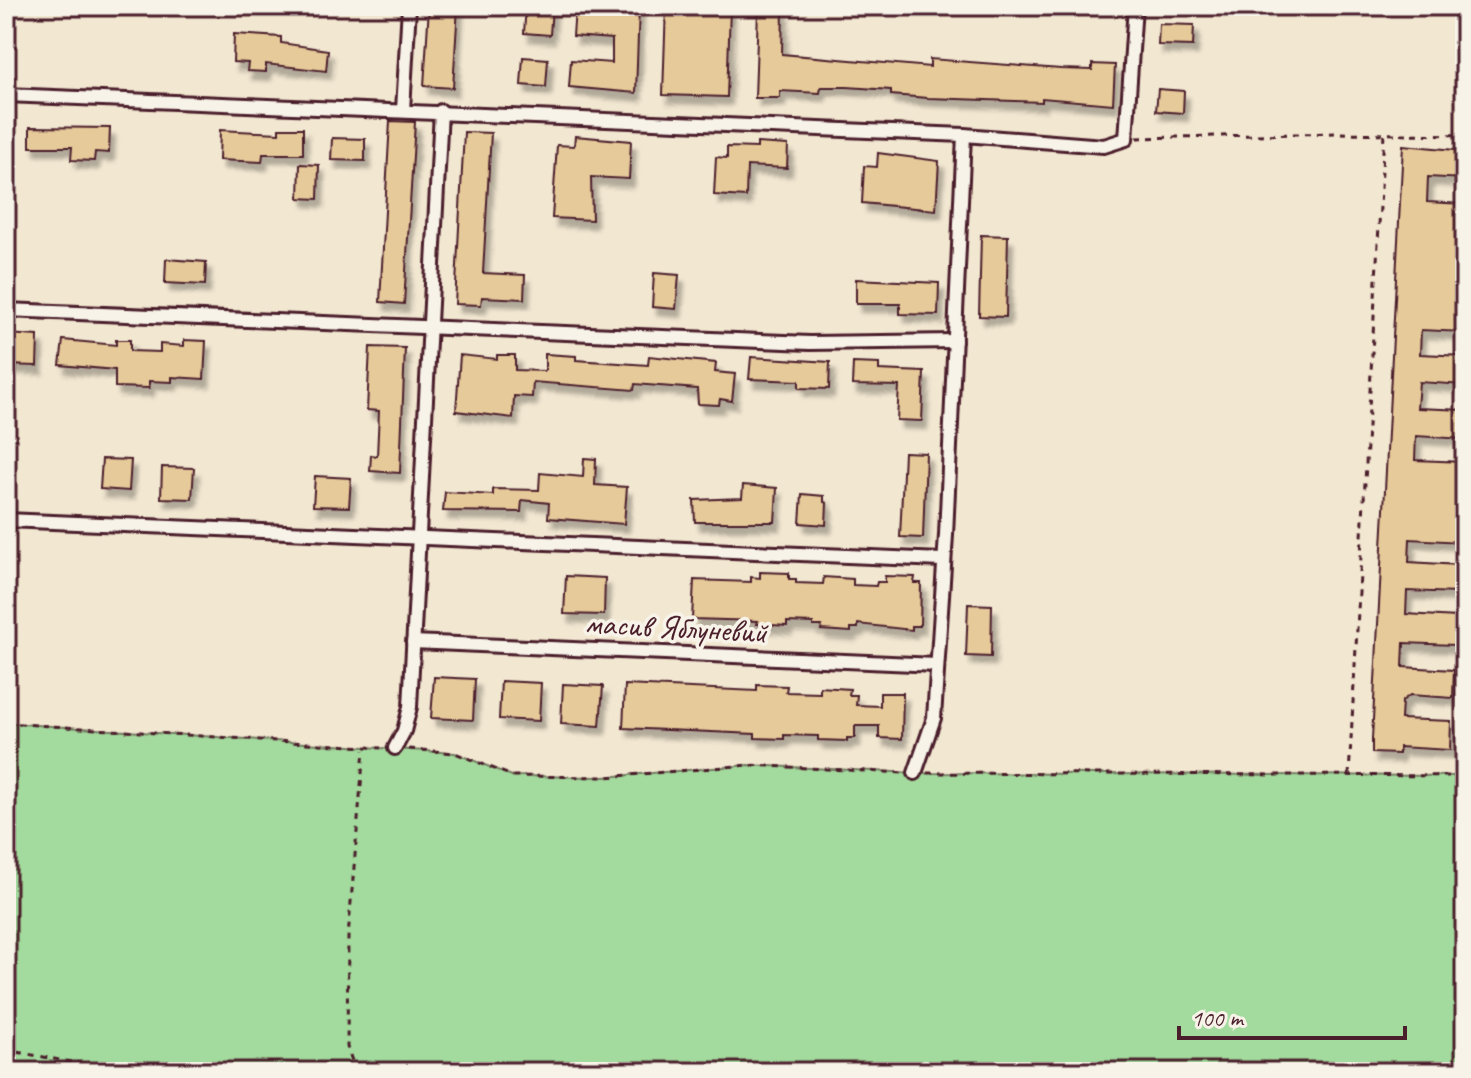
<svg xmlns="http://www.w3.org/2000/svg" width="1471" height="1078" viewBox="0 0 1471 1078" font-family="Caveat,sans-serif">
<style>
.green{fill:#a3da9d;stroke:#767c64;stroke-width:2}
.building{fill:#e6ca9a;stroke:#4a1f2b;stroke-width:2;filter:url(#shadow)}
.lines{fill:none;stroke-linecap:round;stroke-linejoin:round}
.street-casing{stroke:#4a1f2b;stroke-width:18}
.path{stroke:#4a1f2b;stroke-width:3;stroke-dasharray:6 6;stroke-linecap:butt}
.street{stroke:#f7f3e8;stroke-width:12}
.labels{text-anchor:middle;stroke-width:7;stroke-linejoin:round;paint-order:stroke}
.street-label{font-size:32px;fill:#4a1f2b;stroke:#f7f3e8}
</style>
<defs>
<filter id="shadow"><feDropShadow dx="5" dy="8" stdDeviation="2" flood-color="#0004"/></filter>
</defs>
<rect width="100%" height="100%" fill="#f2e7d1"/>
<filter id="ink" filterUnits="userSpaceOnUse"><feTurbulence type="fractalNoise" baseFrequency=".0125" numOctaves="2"/><feDisplacementMap in="SourceGraphic" scale="16" xChannelSelector="R" yChannelSelector="G"/><feConvolveMatrix kernelMatrix="1 2 1 2 8 2 1 2 1" color-interpolation-filters="sRGB"/></filter>
<g filter="url(#ink)">
<!-- green -->
<path class="green" d="M6,723L455,753L512,776L604,777L749,765L915,773L1465,776V1072H6Z"/>
<!-- building -->
<g class="building">
<path d="M429,6H458L453,88L424,86Z"/>
<path d="M526,6L552,7L550,35L524,33Z"/>
<path d="M614,6H639L636,93L569,87L571,60L612,63V39L573,36L575,8L614,11Z"/>
<path d="M666,6L730,8L727,97L663,95Z"/>
<path d="M758,9H783L782,54L930,67V59L1061,69L1092,70V64L1115,65L1113,104L1042,98V102L928,98L891,95V90L847,87H821L820,93L780,91V98H755Z"/>
<path d="M1159,24L1194,25L1193,46L1158,45Z"/>
<path d="M234,34L281,37V43L328,50L326,71L266,64V72L247,71L248,63L233,62Z"/>
<path d="M523,57L548,59L546,87L521,85Z"/>
<path d="M1158,89L1184,91L1183,113L1156,111Z"/>
<path d="M390,121L415,122L404,304L380,302Z"/>
<path d="M30,127L110,128L109,153L95,152L94,161L71,160L72,147H30Z"/>
<path d="M279,128H303V154H263L262,162L219,160L220,130L279,133Z"/>
<path d="M464,132L491,133L483,273L525,275L524,299L482,297L481,305L455,304Z"/>
<path d="M575,136L631,141L629,179L591,177L592,220L552,218L557,145L574,146Z"/>
<path d="M332,138L365,139V161L331,160Z"/>
<path d="M757,143L788,145L787,168L747,166L746,197L714,195L716,157L727,158V147L757,148Z"/>
<path d="M1403,145L1465,151V179L1428,177L1427,202L1465,204V332L1421,330L1420,354L1465,356V385L1419,382L1417,408L1465,410V439L1416,436L1415,460L1465,462L1461,542L1410,539L1409,562L1459,565L1458,593L1407,591L1406,614L1457,617L1455,645L1404,643L1403,667L1454,670L1453,698L1410,695L1402,701L1401,719L1451,721L1450,750L1399,747V754L1372,753V739Z"/>
<path d="M878,153L939,161L936,210L862,203L864,166L877,167Z"/>
<path d="M300,164L319,165L318,199L299,198Z"/>
<path d="M981,235L1008,236L1006,317L979,316Z"/>
<path d="M166,259L206,262L205,285L165,283Z"/>
<path d="M654,273L679,275L676,309L652,307Z"/>
<path d="M856,279L939,283L938,315L900,314V304H856Z"/>
<path d="M6,334L38,336L37,366L6,365Z"/>
<path d="M63,340L116,345V340H130V351L160,352V344L184,346V340L206,341L204,379L172,377V382L149,381V388L115,387V370L60,365Z"/>
<path d="M370,347L405,348L400,473L370,471L371,455L377,456L379,411L367,410Z"/>
<path d="M545,354L576,356V360L648,365L649,356L716,363L715,372L735,374L732,401L720,399L719,405L698,404L697,389L635,384L634,390L533,382L532,397L514,396L513,418L456,411L460,355L497,359V355H515V370L545,371Z"/>
<path d="M751,357L830,362L829,389L799,388V381L749,379Z"/>
<path d="M853,363L879,364V370L924,372L922,421L897,420L899,386L852,385Z"/>
<path d="M904,452L926,453L923,538L900,537Z"/>
<path d="M584,458L596,459L595,485L627,487L624,524L548,518L549,503L522,500L521,512L443,511L445,492L493,495V489L539,490L540,473L583,477Z"/>
<path d="M102,459L131,460L129,491L100,489Z"/>
<path d="M162,467L194,468L192,499L161,498Z"/>
<path d="M315,476L351,478L349,507L313,506Z"/>
<path d="M743,485L777,488L775,522H695L694,500L742,498Z"/>
<path d="M802,494L824,496V502L827,503L826,525L800,523Z"/>
<path d="M760,572L789,573V579H796V583L823,584L824,577L853,579V585L876,586L877,582H885V576L915,577L914,583H921L920,626H912V630L858,624V628H851V632L821,630L822,626H813V623L787,622V626L757,624L758,621L692,619L694,580L751,582V577L760,578Z"/>
<path d="M566,576L605,578L604,615L564,614Z"/>
<path d="M968,604L992,605L991,657L966,656Z"/>
<path d="M434,677L475,679L473,720L431,718Z"/>
<path d="M501,681L541,683L539,721L499,719Z"/>
<path d="M563,684L603,686L600,726L561,724Z"/>
<path d="M625,685L757,691V685L787,686L786,692L820,693V687L850,689L849,695H857L856,705L880,706V693H903L902,739L879,738V726H855V738H847V741L818,740V736L784,735V739L755,738V734L623,728Z"/>
</g>
<g class="lines">
<!-- street casing -->
<g class="street-casing">
<g id="street">
<path d="M6,95L964,135L1104,146L1126,139L1135,6"/>
<path d="M403,110L409,6"/>
<path d="M6,310L810,343L955,341"/>
<path d="M6,520L942,560"/>
<path d="M413,642L937,665"/>
<path d="M395,748L404,731L410,707L441,111"/>
<path d="M915,773L934,718L946,535L964,135"/>
</g>
</g>
<!-- path -->
<g class="path">
<path d="M1137,138L1336,133L1465,135"/>
<path d="M6,723L381,748"/>
<path d="M409,749L455,753L512,776L604,777L749,765L904,773"/>
<path d="M927,773L1465,776"/>
<path d="M1349,776L1384,133"/>
<path d="M6,1050L76,1063L355,1069"/>
<path d="M356,1072L347,1047L348,937L364,750"/>
</g>
<!-- street -->
<use href="#street" class="street"/>
</g>
</g>
<g class="labels">
<!-- street labels -->
<g class="street-label">
<text transform="translate(676 627) rotate(3)" y="11">масив Яблуневий</text>
</g>
</g>
<!-- margin -->
<rect width="1471" height="1078" fill="none" stroke="#f7f3e8" stroke-width="32"/>
<rect x="16" y="16" width="1439" height="1046" fill="none" stroke="#4a1f2b" stroke-width="3" filter="url(#ink)"/>
<!-- scale -->
<path d="M1179 1026v12h226v-12" fill="none" stroke="#4a1f2b" stroke-width="4"/>
<text x="1191" y="1026" font-size="24" fill="#4a1f2b" stroke="#f7f3e8" stroke-width="6" paint-order="stroke">100 m</text>
</svg>
